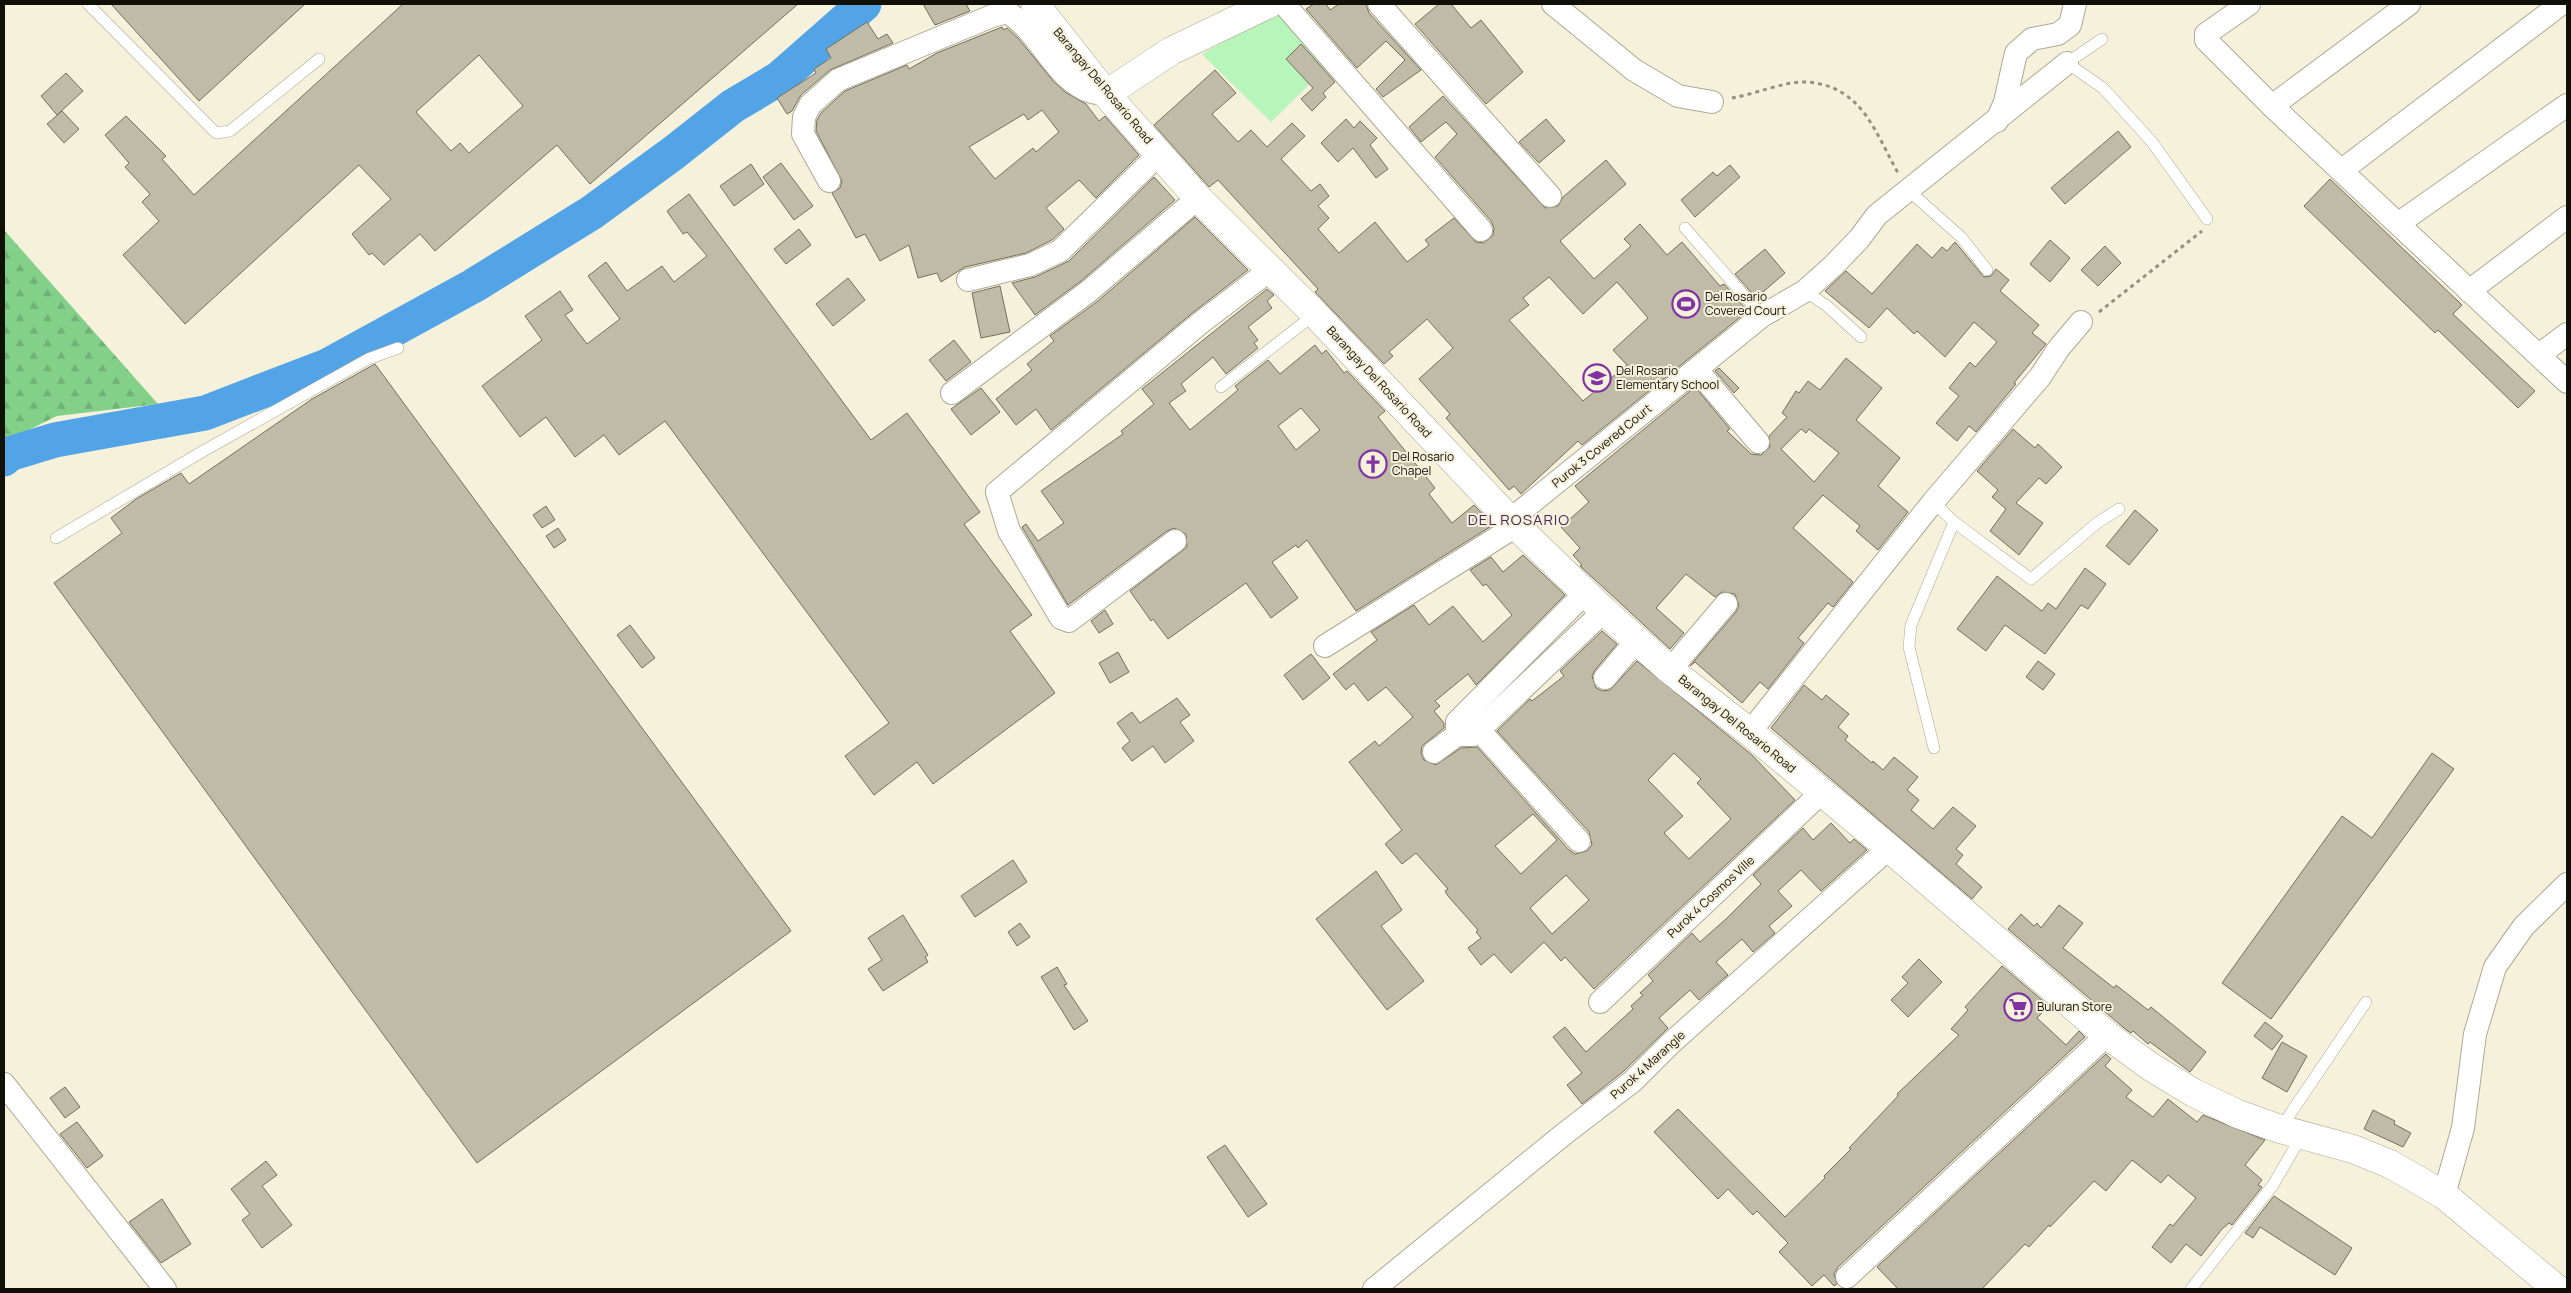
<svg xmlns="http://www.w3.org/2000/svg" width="2571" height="1293" viewBox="0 0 2571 1293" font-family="Manrope,sans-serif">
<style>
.grass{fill:#b7f5bb}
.forest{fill:url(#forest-firs)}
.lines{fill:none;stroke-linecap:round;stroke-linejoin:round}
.river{stroke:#53a4e6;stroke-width:35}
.building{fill:#bfbba6;stroke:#74705d;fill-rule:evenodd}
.lane-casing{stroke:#ada994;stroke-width:12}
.street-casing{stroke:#ada994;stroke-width:24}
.secondary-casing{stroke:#ada994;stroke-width:29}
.path{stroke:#949181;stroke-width:3;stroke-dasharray:4 4;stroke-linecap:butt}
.lane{stroke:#fff;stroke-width:11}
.street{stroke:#fff;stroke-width:22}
.secondary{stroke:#fff;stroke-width:28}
.labels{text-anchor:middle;stroke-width:4;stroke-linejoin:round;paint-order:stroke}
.street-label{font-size:12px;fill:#100f08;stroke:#f6f1db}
.poi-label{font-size:12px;fill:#100f08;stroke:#f6f1db;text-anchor:start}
.quarter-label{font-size:15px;letter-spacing:1px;fill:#4a265e;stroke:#f6f1db}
</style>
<defs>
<pattern id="forest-firs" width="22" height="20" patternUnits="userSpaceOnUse" patternTransform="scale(1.25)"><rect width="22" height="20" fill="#83d089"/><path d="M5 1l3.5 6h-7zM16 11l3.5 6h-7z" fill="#70b175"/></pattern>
</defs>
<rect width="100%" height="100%" fill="#f6f1db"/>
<!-- grass -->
<path class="grass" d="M1278,12L1327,67L1271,122L1202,54Z"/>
<!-- forest -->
<path class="forest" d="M4,230L158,404L57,416L4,442Z"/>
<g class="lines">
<!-- river -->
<path class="river" d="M4,459L9,454L55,440L205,413L327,366L473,286L591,213L672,154L733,106L780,78L864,4"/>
</g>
<!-- building -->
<g class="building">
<path d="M111,4H305L199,101Z"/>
<path d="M403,4H798L590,184L557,145L435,251L420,234L384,265L372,253L369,255L352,234L391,199L359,165L185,324L123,255L159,221L142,202L150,194L125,167L129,163L105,135L126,116L166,156L162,159L194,195ZM479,55L523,106L469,153L460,143L451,151L416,112Z"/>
<path d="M923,4H966L970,11L935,25Z"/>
<path d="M1314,4H1326L1330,10L1339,4H1366L1369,13L1421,70L1383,97L1376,89L1405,60L1386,41L1357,68L1306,9Z"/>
<path d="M1439,4H1451L1471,28L1481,20L1523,72L1486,104L1415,24Z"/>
<path d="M867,22L878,39L887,34L893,43L830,70L801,95L792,111L787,114L777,98L816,73L814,69L831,58L826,49Z"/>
<path d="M1002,27L1004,30L1007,28L1018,38L1054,82L1065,92L1086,104L1099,121L1105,116L1139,155L1096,198L1079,180L1046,208L1064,229L1052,240L1026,253L965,267L941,282L937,273L918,278L909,245L880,261L865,234L856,238L832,193L840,188L842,181L816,131L817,120L821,113L845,91L907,65L909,69L937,53ZM1042,110L1059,132L1036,152L1033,148L995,179L969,147L1024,114L1028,120Z"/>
<path d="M1301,44L1335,82L1323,93L1326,97L1312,111L1301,99L1313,88L1286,59Z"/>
<path d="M1215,70L1236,93L1212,114L1238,142L1251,130L1267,147L1292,123L1305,136L1281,159L1311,191L1320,184L1329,196L1318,206L1329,218L1318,229L1339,253L1375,222L1407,262L1429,245L1425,240L1454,218L1476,242L1484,243L1493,235L1494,228L1491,221L1435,157L1457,134L1446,122L1421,142L1409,127L1443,96L1545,208L1558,206L1563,197L1606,160L1626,184L1560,241L1594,279L1631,246L1624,239L1640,224L1667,255L1682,242L1720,286L1724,284L1745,308L1741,311L1744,314L1582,445L1578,441L1521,494L1514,486L1509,490L1446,418L1450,414L1419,379L1453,348L1427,319L1389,352L1393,356L1384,364L1315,292L1318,289L1218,180L1209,187L1154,125ZM1549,277L1583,314L1617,282L1648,318L1613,350L1627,365L1583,401L1509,320L1529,305L1523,298Z"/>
<path d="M66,73L83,91L57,115L41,96Z"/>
<path d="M62,111L79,129L64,143L47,124Z"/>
<path d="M1346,119L1354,128L1360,121L1377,138L1370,145L1388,169L1376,178L1353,148L1338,162L1321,143Z"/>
<path d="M1546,119L1565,141L1539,163L1519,142Z"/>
<path d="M2118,131L2131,147L2065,204L2051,188Z"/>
<path d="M781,163L813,206L794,220L763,177Z"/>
<path d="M751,164L764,184L734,206L720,186Z"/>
<path d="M1730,165L1740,177L1695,217L1681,200L1713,172L1717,176Z"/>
<path d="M1154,177L1175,200L1081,281L1035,315L1012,283L1035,277L1069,261Z"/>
<path d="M2330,179L2462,305L2453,314L2535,391L2518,408L2438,330L2435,333L2304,206Z"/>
<path d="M689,194L871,440L907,413L980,512L964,524L1032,615L1010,631L1055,693L933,784L917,762L874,795L845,756L889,723L665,421L619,455L604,435L575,457L546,417L520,437L482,386L542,340L525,316L560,291L573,310L565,315L587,344L620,319L588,276L606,262L627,291L662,266L674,282L707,256L687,232L683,234L667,211Z"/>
<path d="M1195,217L1248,270L1191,314L1051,430L1036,409L1016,425L996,399L1032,370L1027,364L1054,341L1050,336L1098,301Z"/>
<path d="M799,229L811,245L786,264L774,249Z"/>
<path d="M2050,240L2070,258L2050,282L2030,264Z"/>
<path d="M1955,242L1984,277L1991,276L1996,269L2009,280L2000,291L2039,325L2032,333L2046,344L2014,383L2016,384L1976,432L1969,426L1957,441L1936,423L1959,396L1949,388L1970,362L1975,367L1997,342L1974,322L1945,357L1917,331L1914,334L1887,308L1869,328L1825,291L1846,271L1872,294L1917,244L1932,258L1942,247L1947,251Z"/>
<path d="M2105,246L2121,263L2098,286L2081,270Z"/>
<path d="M1765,249L1785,273L1756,298L1735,274Z"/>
<path d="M848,278L865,300L833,326L816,304Z"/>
<path d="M1000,286L1010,332L981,338L972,293Z"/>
<path d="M1267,289L1274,295L1267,301L1272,308L1248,327L1258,340L1254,343L1258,348L1226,374L1213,357L1181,384L1186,391L1169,403L1190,430L1238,390L1235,386L1268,360L1280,374L1315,345L1322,354L1326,350L1344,373L1347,371L1385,411L1378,417L1435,488L1429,494L1452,523L1474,505L1493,525L1356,611L1307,540L1298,548L1296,545L1272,562L1298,598L1271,618L1246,583L1168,639L1153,619L1151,621L1130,591L1187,547L1186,534L1174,528L1167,531L1068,605L1022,527L1026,524L1038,541L1064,523L1041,491L1123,434L1121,431L1154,404L1142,389ZM1301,408L1320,430L1296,450L1278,426Z"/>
<path d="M954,340L971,362L946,381L929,360Z"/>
<path d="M1846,358L1882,388L1856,420L1900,458L1878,486L1908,512L1878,550L1856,531L1860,526L1823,495L1793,528L1853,582L1833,607L1828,603L1798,638L1804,643L1768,689L1760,682L1742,703L1695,662L1690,666L1736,612L1739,606L1735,594L1722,592L1715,597L1686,574L1656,608L1684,633L1670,649L1580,566L1582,565L1573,555L1580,548L1561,527L1589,502L1575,486L1695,387L1730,429L1727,431L1751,454L1761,455L1770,447L1769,436L1787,417L1782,413L1796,391L1799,393L1808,381L1820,390ZM1801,429L1806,433L1809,429L1839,453L1814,482L1781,449Z"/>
<path d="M375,364L791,931L477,1163L54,583L122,533L111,518L136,499L181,473L189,484L312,399Z"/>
<path d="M1719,368L1739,388L1734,393L1715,371Z"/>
<path d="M981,388L1000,412L971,435L951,409Z"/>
<path d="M2013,429L2035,448L2038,444L2062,467L2046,484L2039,478L2016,503L2043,523L2019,555L1990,531L2006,509L1992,497L1998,490L1977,471Z"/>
<path d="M546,506L555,520L542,528L533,515Z"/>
<path d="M2135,510L2158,530L2129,565L2106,546Z"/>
<path d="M558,528L566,540L554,548L546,536Z"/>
<path d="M1523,555L1565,595L1476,685L1468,674L1435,701L1440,706L1434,711L1444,723V728L1422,746L1421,753L1424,760L1436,765L1461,748L1477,747L1569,850L1575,854L1587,851L1592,845L1589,832L1497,731L1530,699L1532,701L1564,676L1560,671L1602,631L1617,644L1595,670L1592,676L1596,688L1603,691L1610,690L1637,661L1752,755L1795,800L1594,989L1565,957L1561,961L1544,942L1511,973L1494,954L1481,965L1468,948L1481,938L1476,932L1478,930L1448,896L1445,891L1448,889L1416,853L1402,864L1385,844L1402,830L1349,762L1375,741L1379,746L1413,717L1386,687L1368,701L1354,683L1346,690L1333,674L1377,640L1371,632L1414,605L1429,625L1453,606L1483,642L1512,615L1486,584L1483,586L1470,570L1491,557L1503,572ZM1674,753L1701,779L1697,783L1731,819L1689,859L1664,833L1683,816L1648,780ZM1533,814L1557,840L1521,874L1495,846ZM1566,875L1589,900L1552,934L1530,908Z"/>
<path d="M2085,568L2106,584L2088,609L2081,605L2045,654L2005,625L1986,651L1957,629L1997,576L2042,611L2048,603L2056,609Z"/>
<path d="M1105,610L1113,624L1099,633L1091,621Z"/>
<path d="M630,625L655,658L642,668L617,635Z"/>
<path d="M1118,652L1129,672L1110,683L1099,663Z"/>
<path d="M1311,654L1330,678L1303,700L1284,675Z"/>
<path d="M2038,661L2055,674L2043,690L2026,677Z"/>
<path d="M1804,685L1822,700L1826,695L1849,714L1838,727L1848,736L1845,740L1872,763L1873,761L1883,770L1894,757L1918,777L1907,790L1919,800L1911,810L1933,829L1953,807L1976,826L1956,849L1963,855L1956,864L1982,887L1972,899L1771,728Z"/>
<path d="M1177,698L1190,715L1180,722L1194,741L1165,763L1153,746L1132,761L1122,748L1130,741L1117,723L1132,712L1140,723Z"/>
<path d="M2432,753L2454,769L2271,1019L2222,983L2342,816L2372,838Z"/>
<path d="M1831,823L1850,843L1854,839L1867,850L1821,891L1801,870L1778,891L1792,906L1769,926L1775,933L1753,952L1742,939L1716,962L1728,975L1699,1000L1690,990L1659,1018L1668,1028L1624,1071L1582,1104L1567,1085L1582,1073L1553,1037L1565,1027L1586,1052L1633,1009L1631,1006L1643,995L1640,993L1653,981L1648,975L1692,933L1700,942L1726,919L1761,884L1753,875L1803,828L1813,840Z"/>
<path d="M1013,860L1027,882L975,917L961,896Z"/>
<path d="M1376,871L1402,910L1381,926L1424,981L1387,1010L1316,919Z"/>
<path d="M2059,905L2083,923L2063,948L2114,988L2116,985L2148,1010L2151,1007L2206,1052L2190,1072L2150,1042L2148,1044L2133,1031L2131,1033L2124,1028L2008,929L2021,914L2034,926L2037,923L2041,928Z"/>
<path d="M903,915L928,955L925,957L928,962L883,991L868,969L882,960L868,938Z"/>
<path d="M1020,923L1030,937L1017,946L1008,932Z"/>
<path d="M1919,959L1942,982L1908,1017L1891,1000L1908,983L1902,977Z"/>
<path d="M2002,966L2049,1006L2037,1018L2066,1045L2079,1031L2085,1037L1838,1267L1834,1274L1837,1284L1834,1286L1824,1275L1812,1286L1779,1252L1788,1243L1757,1211L1753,1215L1728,1189L1718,1199L1654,1132L1678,1109L1785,1217L1825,1178L1824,1176L1851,1149L1849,1148L1898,1096L1897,1094L1959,1035L1951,1029L1968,1010L1965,1007Z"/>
<path d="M1057,967L1067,984L1064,985L1088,1021L1074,1030L1041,977Z"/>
<path d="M2265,1022L2283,1036L2272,1050L2254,1036Z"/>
<path d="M2282,1042L2307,1056L2287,1092L2262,1078Z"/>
<path d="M2106,1054L2111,1059L2105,1066L2132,1090L2126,1097L2153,1117L2168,1099L2197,1122L2203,1115L2265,1140L2245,1165L2262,1180L2258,1185L2262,1187L2232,1225L2229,1223L2222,1229L2201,1256L2186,1244L2171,1263L2152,1247L2170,1224L2173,1226L2196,1198L2168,1175L2161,1183L2132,1160L2106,1191L2094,1181L2050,1227L2049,1225L2029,1247L2025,1244L1982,1289H1898L1877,1267Z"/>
<path d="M65,1087L80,1107L65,1118L50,1098Z"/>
<path d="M2373,1110L2395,1121L2394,1124L2411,1133L2403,1147L2364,1129Z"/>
<path d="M77,1122L103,1156L87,1168L60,1134Z"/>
<path d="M1225,1145L1267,1204L1248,1217L1207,1157Z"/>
<path d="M266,1161L277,1175L262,1186L292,1225L262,1248L242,1220L250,1214L231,1189Z"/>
<path d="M2274,1196L2352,1248L2335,1275L2260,1227L2253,1238L2245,1233Z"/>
<path d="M162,1199L191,1244L161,1263L129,1222Z"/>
</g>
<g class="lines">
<!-- lane casing -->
<g class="lane-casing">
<g id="lane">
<path d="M88,4L216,133L230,131L319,59"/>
<path d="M2102,39L2067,63L2103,88L2152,142L2207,219"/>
<path d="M1908,190L1961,237L1987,270"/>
<path d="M1685,228L1762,316"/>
<path d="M1805,291L1827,306L1861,337"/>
<path d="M1221,387L1315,314"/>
<path d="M1933,502L1954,522L2031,579L2097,523L2119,509"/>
<path d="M56,538L205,450L368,359L398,348"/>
<path d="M1934,748L1909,647L1911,625L1954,522"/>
<path d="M2280,1129L2366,1002"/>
<path d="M2191,1289L2273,1185L2302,1135"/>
</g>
</g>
<!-- street casing -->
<g class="street-casing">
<g id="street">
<path d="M1284,4L1481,230"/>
<path d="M1379,4L1550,196"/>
<path d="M1553,4L1634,70L1678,96L1712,102"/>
<path d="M2249,4L2206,34V40L2272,106L2567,382"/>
<path d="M2272,106L2409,4"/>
<path d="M1997,121L2005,102L2016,53L2032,39L2058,34L2070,25L2075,4"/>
<path d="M2342,170L2561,4"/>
<path d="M829,181L803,134L804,117L810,105L838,80L992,16L1007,12C1038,30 1051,72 1084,89C1090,93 1099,93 1106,94"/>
<path d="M2399,223L2567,105"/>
<path d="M968,280L1030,265L1060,251L1160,153"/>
<path d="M2469,291L2567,217"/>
<path d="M2539,355L2567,334"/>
<path d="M1697,370L1758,442"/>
<path d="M952,393L1089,291L1198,198"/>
<path d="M1510,520L1762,316L1805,291L1833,266L1859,239L1877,215L2067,63"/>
<path d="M1175,541L1069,621L1061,618L1009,531L997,492L1199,324L1270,270"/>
<path d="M1325,646L1516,526"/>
<path d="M1670,670L1726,604"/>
<path d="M1605,678L1626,653L1640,642"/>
<path d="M1479,730L1473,735H1457V722L1586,592"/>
<path d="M1750,732L1933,502L2040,377L2059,348L2081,322"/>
<path d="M1434,752L1457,735"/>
<path d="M1579,841L1479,730L1604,611"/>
<path d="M1600,1002L1821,793"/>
<path d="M4,1084L165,1289"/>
<path d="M2444,1195L2463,1128L2475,1034L2495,967L2524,926L2567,884"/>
<path d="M1847,1277L2107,1035"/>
<path d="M1374,1289L1564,1134L1633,1081L1671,1043L1889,848"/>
</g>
</g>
<!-- secondary casing -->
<g class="secondary-casing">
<g id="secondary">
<path d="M1035,4L1106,94L1198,198L1315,314L1510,520L1604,611L1670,670L1752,734L1889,848L2107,1035L2151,1067L2194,1093L2238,1114L2280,1129L2353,1149L2390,1164L2444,1195L2557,1289"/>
<path d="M1106,94L1171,51L1269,4"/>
</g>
</g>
<!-- path -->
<g class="path">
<path d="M1732,98C1755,94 1785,81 1807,82C1862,86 1875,132 1898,173"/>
<path d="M2099,312L2202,231"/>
</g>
<!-- lane -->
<use href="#lane" class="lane"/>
<!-- street -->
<use href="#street" class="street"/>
<!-- secondary -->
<use href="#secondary" class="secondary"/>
</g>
<!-- icons -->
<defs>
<g id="stadium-ring" transform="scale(1.4375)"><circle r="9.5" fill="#f6f1db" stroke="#7e32a3" stroke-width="1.5"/><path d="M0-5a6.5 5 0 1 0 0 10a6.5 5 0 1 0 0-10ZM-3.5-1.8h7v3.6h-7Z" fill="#7e32a3"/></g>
<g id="school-ring" transform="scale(1.4375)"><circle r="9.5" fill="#f6f1db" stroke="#7e32a3" stroke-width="1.5"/><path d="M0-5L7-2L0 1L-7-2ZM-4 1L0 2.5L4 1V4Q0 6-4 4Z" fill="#7e32a3"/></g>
<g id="church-ring" transform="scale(1.4375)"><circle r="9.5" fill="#f6f1db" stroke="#7e32a3" stroke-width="1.5"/><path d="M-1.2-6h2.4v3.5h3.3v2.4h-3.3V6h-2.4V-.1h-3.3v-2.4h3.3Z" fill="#7e32a3"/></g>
<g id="supermarket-ring" transform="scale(1.4375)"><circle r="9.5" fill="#f6f1db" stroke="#7e32a3" stroke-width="1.5"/><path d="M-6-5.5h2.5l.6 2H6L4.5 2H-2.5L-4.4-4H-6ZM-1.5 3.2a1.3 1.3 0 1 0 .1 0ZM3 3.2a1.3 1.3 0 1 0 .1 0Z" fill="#7e32a3"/></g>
</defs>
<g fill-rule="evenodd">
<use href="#stadium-ring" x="1686" y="304"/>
<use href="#school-ring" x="1597" y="378"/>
<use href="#church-ring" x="1373" y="464"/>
<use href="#supermarket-ring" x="2018" y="1007"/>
</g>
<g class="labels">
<!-- street labels -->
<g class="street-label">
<text transform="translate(1103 86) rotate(50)" y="4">Barangay Del Rosario Road</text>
<text transform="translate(1379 382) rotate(47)" y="4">Barangay Del Rosario Road</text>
<text transform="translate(1602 446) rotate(-39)" y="4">Purok 3 Covered Court</text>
<text transform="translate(1737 724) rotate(39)" y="4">Barangay Del Rosario Road</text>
<text transform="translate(1711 897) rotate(-43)" y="4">Purok 4 Cosmos Ville</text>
<text transform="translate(1648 1065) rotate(-42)" y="4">Purok 4 Marangle</text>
</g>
<!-- poi labels -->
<g class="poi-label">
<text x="1705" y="301">Del Rosario<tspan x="1705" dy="14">Covered Court</tspan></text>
<text x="1616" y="375">Del Rosario<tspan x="1616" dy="14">Elementary School</tspan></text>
<text x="1392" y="461">Del Rosario<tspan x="1392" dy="14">Chapel</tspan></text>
<text x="2037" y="1011">Buluran Store</text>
</g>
<!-- quarter labels -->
<g class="quarter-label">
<text x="1519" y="525">DEL ROSARIO</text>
</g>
</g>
<!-- border -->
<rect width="2571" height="1293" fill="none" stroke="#100f08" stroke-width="10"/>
</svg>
